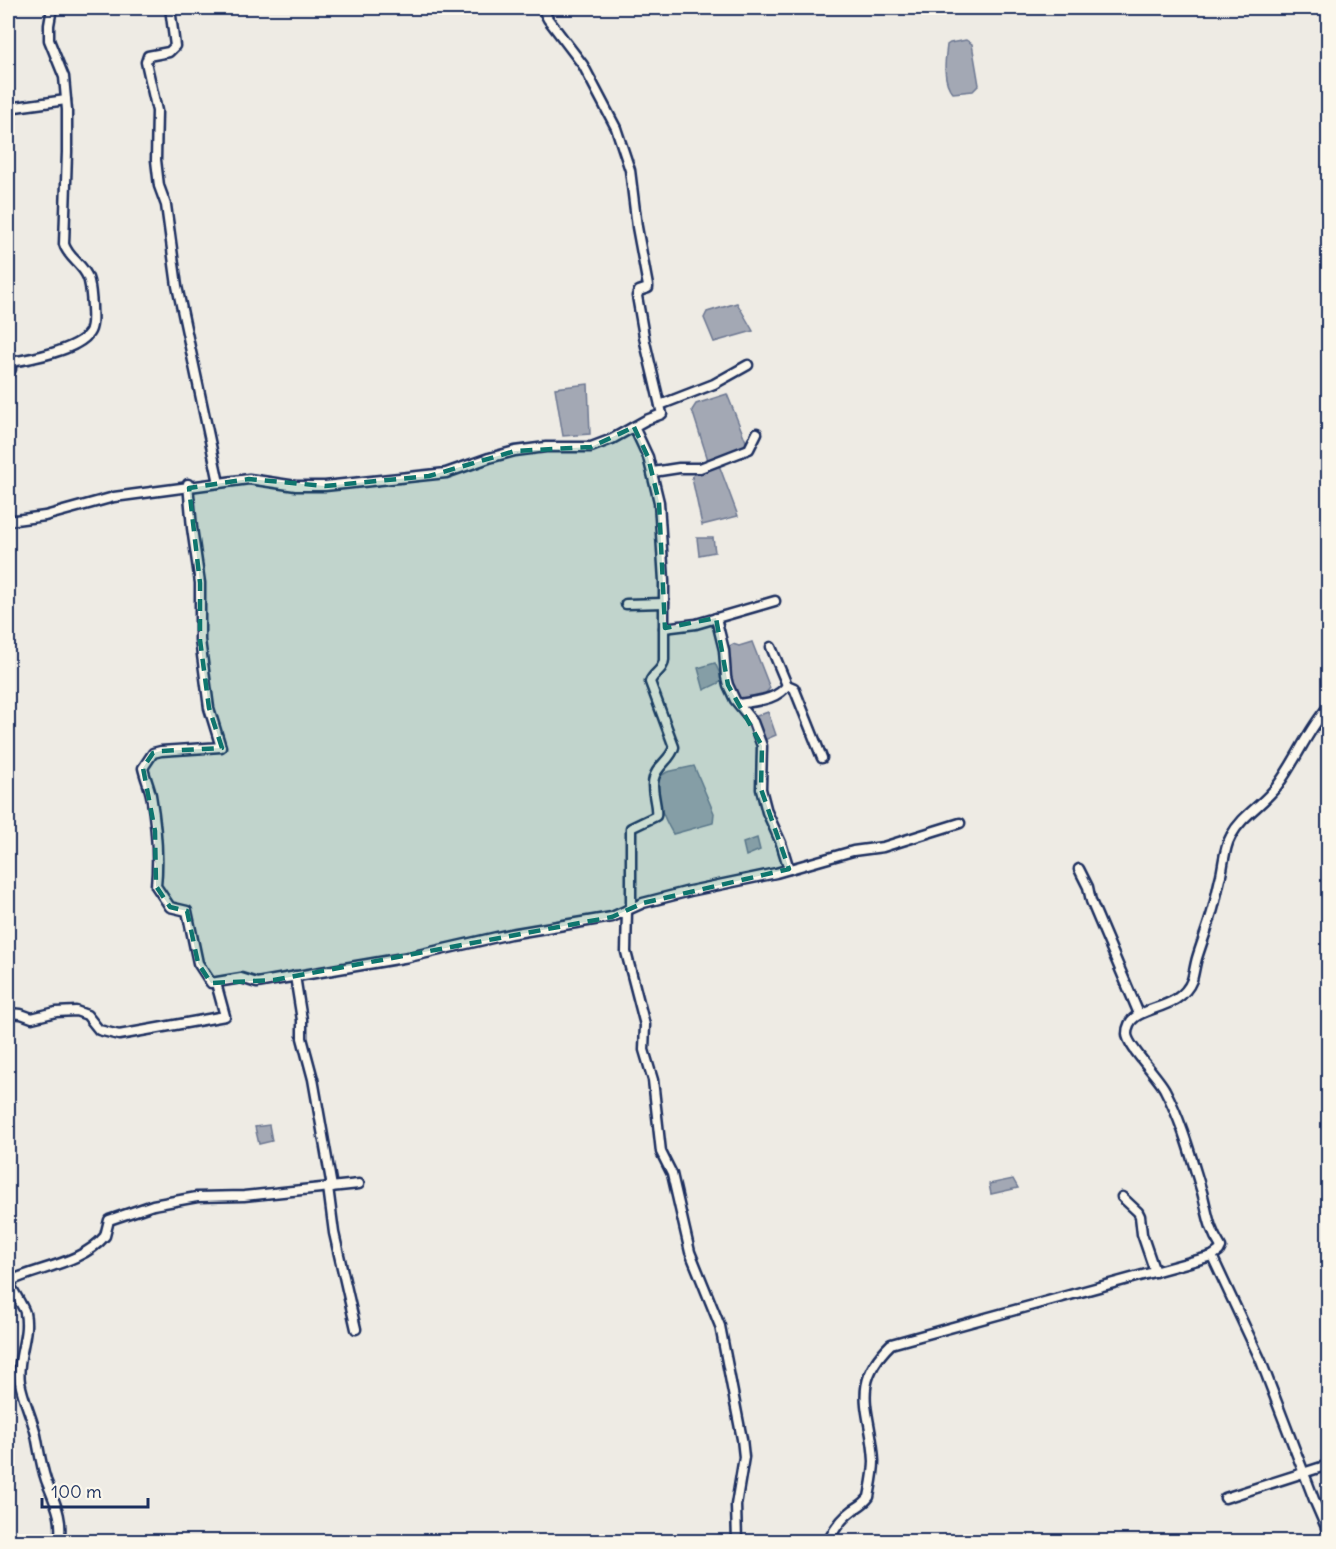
<svg xmlns="http://www.w3.org/2000/svg" width="1336" height="1549" viewBox="0 0 1336 1549" font-family="Delius,sans-serif">
<style>
.water{fill:#a3a8b4;stroke:#6d7892;stroke-width:1.5}
.lines{fill:none;stroke-linecap:round;stroke-linejoin:round}
.street-casing{stroke:#1b2f5e;stroke-width:13}
.street{stroke:#fbf7ec;stroke-width:8}
.marked{fill:#0f766e;fill-opacity:0.2;stroke:#0f766e;stroke-width:4.5;stroke-dasharray:12 8;stroke-linejoin:round}
</style>
<rect width="100%" height="100%" fill="#eeebe4"/>
<filter id="ink" filterUnits="userSpaceOnUse"><feTurbulence type="fractalNoise" baseFrequency=".0167" numOctaves="2"/><feDisplacementMap in="SourceGraphic" scale="12" xChannelSelector="R" yChannelSelector="G"/><feConvolveMatrix kernelMatrix="1 2 1 2 8 2 1 2 1" color-interpolation-filters="sRGB"/></filter>
<g filter="url(#ink)">
<!-- water -->
<g class="water">
<path d="M966,40L972,44L979,85L973,91L953,93C942,82 945,60 947,45L950,43Z"/>
<path d="M737,303L753,331L714,342L704,318L707,312Z"/>
<path d="M588,384L590,434L563,436L555,388Z"/>
<path d="M727,394L747,444L708,460L692,410L696,404Z"/>
<path d="M719,465L738,516L702,525L692,478L695,472Z"/>
<path d="M697,538H713L715,552L699,555Z"/>
<path d="M752,642L770,688L762,697L738,701L728,678L725,649L733,644L739,646Z"/>
<path d="M715,663L723,681L704,690L698,668Z"/>
<path d="M768,712L776,735L762,741L754,717Z"/>
<path d="M694,766L714,813L713,823L673,834C663,817 656,798 656,779L667,772Z"/>
<path d="M757,838L760,850L746,856L743,843Z"/>
<path d="M269,1125L272,1141L259,1144L255,1127Z"/>
<path d="M1013,1179L1018,1188L991,1194L989,1184Z"/>
</g>
<g class="lines">
<!-- street casing -->
<g class="street-casing">
<g id="street">
<path d="M170,8L175,46L169,52L148,56L146,62L157,111L156,160L159,186L166,205L177,286L219,483"/>
<path d="M389,8H393"/>
<path d="M8,108L66,100"/>
<path d="M8,346L11,369L8,375"/>
<path d="M11,362C30,359 78,350 89,333C94,326 92,314 92,306C91,296 91,286 88,278C83,264 68,258 64,244L67,152V110L64,77L49,40V25L52,8"/>
<path d="M660,405L714,384L748,365"/>
<path d="M653,472L679,468H700L749,449L757,433"/>
<path d="M188,484L192,528L200,583V640L209,708L221,747L161,751L153,753L143,768C145,777 149,786 151,795C156,824 159,856 156,886L170,907L187,911L198,963L211,983L241,978L257,983L274,980L409,957L510,934L612,917L643,903L690,891L776,873L853,851L883,847L960,823"/>
<path d="M8,521L45,516L114,497L249,479L296,486H325L446,473L489,458L515,451L546,447H591L612,439L646,420L662,414L645,342L637,296L639,291L648,288V286L637,227L630,170L616,128L583,65L548,19L542,8"/>
<path d="M626,604L664,603"/>
<path d="M716,618L724,650L726,677L728,685L735,700L753,722L762,746L761,789L767,812L781,843L789,869"/>
<path d="M664,628L696,624L775,601"/>
<path d="M771,647L787,685L794,688L822,758"/>
<path d="M739,704C755,701 778,700 787,685"/>
<path d="M1079,869L1088,887L1091,901L1139,1014"/>
<path d="M631,907V828L656,816C658,803 650,791 654,778C657,765 671,760 674,747L650,682C653,673 663,671 664,660V581L659,502L648,457L634,427"/>
<path d="M627,910L626,952L645,1025L644,1050L653,1080L661,1152L672,1174L690,1252L720,1326L742,1439L744,1457L736,1505L737,1542"/>
<path d="M295,976L302,1020V1038L313,1079L332,1187"/>
<path d="M8,1013L21,1014L32,1018L56,1012L76,1011L87,1015L99,1030L119,1035L225,1016L216,983"/>
<path d="M328,1187L334,1233L356,1329"/>
<path d="M1122,1197L1138,1212L1140,1216L1142,1234L1155,1272"/>
<path d="M1212,1256L1261,1361L1315,1502L1328,1532"/>
<path d="M8,1281C11,1288 25,1309 25,1313C30,1336 16,1358 20,1382C23,1400 32,1417 36,1435C39,1450 41,1465 46,1480C54,1501 64,1518 59,1542"/>
<path d="M8,1282C39,1267 81,1264 105,1236L109,1220L153,1205L197,1197L244,1196L359,1184"/>
<path d="M1225,1498L1328,1465"/>
<path d="M828,1542C834,1529 842,1518 853,1510C859,1506 864,1504 869,1497C871,1486 874,1473 874,1461C872,1412 848,1386 891,1344L1212,1256L1219,1251L1221,1247C1208,1227 1208,1214 1202,1192C1191,1157 1182,1122 1165,1090C1158,1076 1127,1046 1127,1034C1127,1002 1178,1016 1192,980C1194,973 1195,965 1197,958C1201,945 1206,932 1210,919C1215,905 1217,890 1221,875C1224,862 1224,848 1231,836C1242,815 1263,805 1277,786C1296,761 1307,731 1328,707"/>
</g>
</g>
<!-- street -->
<use href="#street" class="street"/>
</g>
</g>
<!-- marked area -->
<path class="marked" d="M634,427L648,457L659,502L665,628L716,618L728,685L762,746L761,789L789,869L643,903L612,917L274,980L211,983L198,963L187,911L170,907L156,886L155,831L143,768L153,753L161,751L222,748L209,708L200,640V583L189,488L249,479L325,486L429,476L515,451L591,447Z"/>
<!-- margin -->
<rect width="1336" height="1549" fill="none" stroke="#fbf7ec" stroke-width="30"/>
<rect x="15" y="15" width="1306" height="1519" fill="none" stroke="#1b2f5e" stroke-width="2" filter="url(#ink)"/>
<!-- scale -->
<path d="M42 1498v9h106v-9" fill="none" stroke="#1b2f5e" stroke-width="3"/>
<text x="51" y="1498" font-size="18" fill="#1b2f5e" stroke="#fbf7ec" stroke-width="4.5" paint-order="stroke">100 m</text>
</svg>
